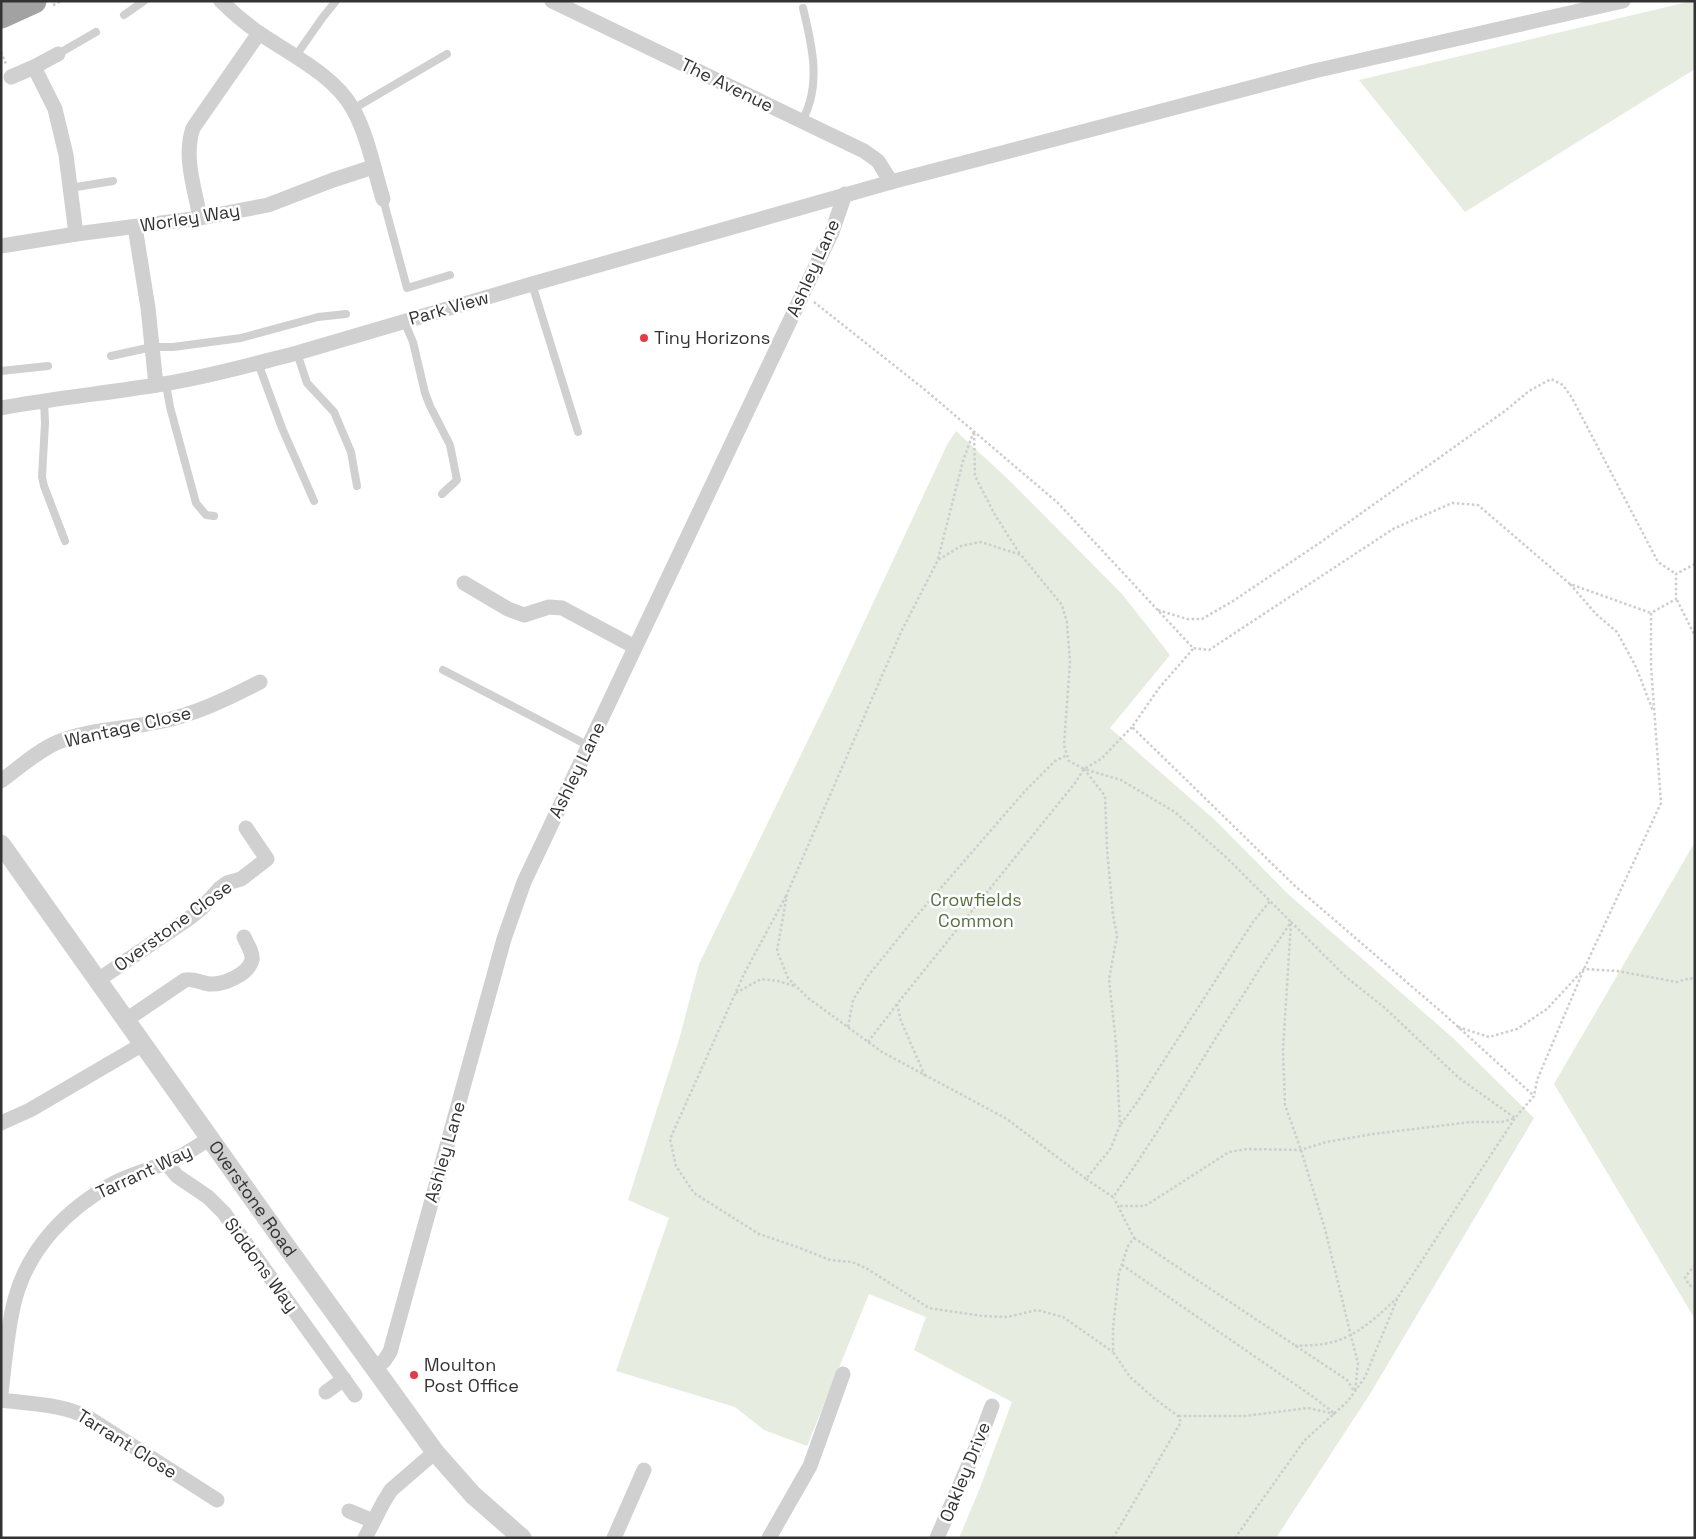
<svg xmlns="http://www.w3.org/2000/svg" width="1696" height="1539" viewBox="0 0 1696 1539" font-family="'Space Grotesk',sans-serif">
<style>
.green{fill:#e6ecdf}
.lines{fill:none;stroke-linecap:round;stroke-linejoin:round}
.path{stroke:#cdcdcd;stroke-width:2.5;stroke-dasharray:2.5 2.5;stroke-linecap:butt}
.service{stroke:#d0d0d0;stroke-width:8}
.minor{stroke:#d0d0d0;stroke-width:15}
.tertiary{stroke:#d0d0d0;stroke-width:19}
.trunk{stroke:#a2a2a2;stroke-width:25}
.poi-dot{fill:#e63946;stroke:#fff;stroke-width:2}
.labels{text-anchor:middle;stroke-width:5;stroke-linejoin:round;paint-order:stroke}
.street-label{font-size:18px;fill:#333;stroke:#fff}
.poi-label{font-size:18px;fill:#333;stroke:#fff;text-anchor:start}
.park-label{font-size:18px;fill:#56703f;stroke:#fff}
</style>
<rect width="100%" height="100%" fill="#fff"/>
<!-- green -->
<g class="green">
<path d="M1692,1H1695V69L1465,212L1359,80Z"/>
<path d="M956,431L1011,482L1122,594L1170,655L1110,728L1215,820L1289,895L1453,1038L1534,1118L1370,1394L1276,1538H959L980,1488L1012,1402L914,1350L926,1317L869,1294L807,1446L764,1430L735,1407L616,1371L669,1218L628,1200L679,1040L699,964L830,695L947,445Z"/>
<path d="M1695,842V1319L1554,1084Z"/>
</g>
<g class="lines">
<!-- path -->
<g class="path">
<path d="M53,5L62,1"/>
<path d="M1,52L6,64"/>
<path d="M814,302L924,389L1058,503L1193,648L1209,650L1393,529L1452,503L1478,505L1570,584L1651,613"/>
<path d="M938,559L963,461L974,431L975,476L995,515L1020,554"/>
<path d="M1570,584L1596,614L1617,632L1636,667L1653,711"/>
<path d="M1677,600L1695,636"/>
<path d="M1158,610L1187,619H1202L1233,601L1318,544L1505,411L1529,391L1551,379L1563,385L1572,398L1658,562L1676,574"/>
<path d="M1193,649L1159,688L1132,727L1295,886L1445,1015L1534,1096"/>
<path d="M1132,727L1101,759L1084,769L1069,761L1064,745L1070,662L1067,623L1062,605L1021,555L981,542L961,546L938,560L901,632L787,894L777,951L788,978L808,998L882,1052L1007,1119L1086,1179L1111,1148L1120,1125L1116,1044L1109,979L1117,936L1113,915L1107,849L1105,796L1084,769L1121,780L1175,812L1228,859L1291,922L1283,1050L1285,1105L1301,1150L1325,1229L1351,1336L1358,1363L1355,1392"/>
<path d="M786,896L744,974L670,1139L676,1166L694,1193L759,1234L800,1248L830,1260L852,1262L866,1268L929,1308L982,1316L1007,1317L1037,1310L1063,1317L1113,1352"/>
<path d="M736,993L761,979L778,981L795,986"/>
<path d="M848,1027L853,1000L868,976L914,919L1025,791L1055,761L1067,755"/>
<path d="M1458,1027L1489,1037L1517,1029L1547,1009L1584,969L1617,971L1677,982L1690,978L1695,980"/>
<path d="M868,1042L897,1004"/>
<path d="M925,1076L901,1021L897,1004L1075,783L1084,769"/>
<path d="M1121,1124L1138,1101L1253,922L1270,901"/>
<path d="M1086,1179L1113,1197C1162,1129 1203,1056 1249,986C1262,964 1277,943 1291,922L1346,977L1385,1008L1459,1078L1515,1118L1502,1122H1471L1373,1134L1326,1142L1301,1150L1247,1149L1229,1152L1145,1206H1118"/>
<path d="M1134,1238L1347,1380L1354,1391"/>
<path d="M1122,1265L1312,1396L1335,1414L1308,1408L1245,1416H1178"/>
<path d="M1695,1265L1685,1277L1689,1285L1695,1288"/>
<path d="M1295,1346C1304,1345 1314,1346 1323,1344C1353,1340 1376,1318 1397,1298"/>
<path d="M1113,1538L1181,1422L1178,1416L1155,1399L1130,1377L1113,1352V1328L1119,1273L1128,1246L1134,1238L1114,1198"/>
<path d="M1235,1538L1304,1441L1348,1401L1365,1377L1398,1297L1515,1118L1534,1096L1537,1080L1584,969L1661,803L1651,666V613L1676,599V574L1695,564"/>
</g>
<!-- service -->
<g class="service">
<path d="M124,15L144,1"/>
<path d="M58,54L96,32"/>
<path d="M295,57L323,17L336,1"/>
<path d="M353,109L447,54"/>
<path d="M802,121C822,85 812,45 803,8"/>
<path d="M70,188L113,181"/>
<path d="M383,199L407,288L450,275"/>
<path d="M532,284L578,432"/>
<path d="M404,321L413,342L425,393L430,406L450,445L457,480L442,494"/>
<path d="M297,353L307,383L334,412L351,452L357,486"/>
<path d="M111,356L152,347H173L241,338L318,317L346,314"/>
<path d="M258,363L282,428L314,501"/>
<path d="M1,371L48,366"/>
<path d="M166,384L170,407L196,503L206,515L214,516"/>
<path d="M44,400L45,423L42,477L44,486L65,541"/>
<path d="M443,670L589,746"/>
</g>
<!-- minor -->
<g class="minor">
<path d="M221,1C233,13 245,23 259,33C290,54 334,75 353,109C368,136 374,170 383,199"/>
<path d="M552,1L864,151L878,161L891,182"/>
<path d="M34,67L58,54"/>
<path d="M11,77L34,67L55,109L66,155L76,234"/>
<path d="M200,218C195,189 183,157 193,128L259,33"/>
<path d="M135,227L148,308L156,385"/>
<path d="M1,246L76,234L200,218L268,205L333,180L373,167"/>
<path d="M1,408C55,398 109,393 163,384C208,377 253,364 297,353L532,284L891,182L1314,71L1623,1"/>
<path d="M464,583L508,609L524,615L549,607L562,608L635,647"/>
<path d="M1,781C19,768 37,751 58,742C89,729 125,729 158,722C194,715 227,699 260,682"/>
<path d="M98,980L191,917L202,908L220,888L227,883L241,879L267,859L246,828"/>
<path d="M126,1020L185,980C194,978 200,983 209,984C223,985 248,975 252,960C253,952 247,944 244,937"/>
<path d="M1,1123L30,1110L143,1044"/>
<path d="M166,1163L177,1176L208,1197L224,1213L355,1395"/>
<path d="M374,1368L384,1361L390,1352L504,939L524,882L832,232L845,194"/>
<path d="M326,1392L344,1379"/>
<path d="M1,1393C5,1362 7,1329 15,1299C29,1247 68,1208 114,1183C135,1172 160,1167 181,1156C191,1151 201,1144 210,1138"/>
<path d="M1,1400C31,1404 62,1404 89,1418L217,1500"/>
<path d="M349,1511L373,1521"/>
<path d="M365,1538L383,1503L391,1490L435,1452"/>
<path d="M614,1538L644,1470"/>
<path d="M769,1538L810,1466L843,1374"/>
<path d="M937,1538L979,1441L992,1406"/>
</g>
<!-- tertiary -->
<path class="tertiary" id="s1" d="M1,844L289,1250L435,1452L473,1495L522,1538"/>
<!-- trunk -->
<path class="trunk" d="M1,16L34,1"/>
</g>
<!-- markers -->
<g class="poi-dot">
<circle cx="644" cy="338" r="5"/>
<circle cx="414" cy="1375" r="5"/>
</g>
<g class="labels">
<!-- street labels -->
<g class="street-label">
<text transform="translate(727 85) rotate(26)" y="6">The Avenue</text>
<text transform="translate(190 218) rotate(-9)" y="6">Worley Way</text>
<text transform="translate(813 268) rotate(-66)" y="6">Ashley Lane</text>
<text transform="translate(449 308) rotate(-16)" y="6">Park View</text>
<text transform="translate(128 727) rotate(-13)" y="6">Wantage Close</text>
<text transform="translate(577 770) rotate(-64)" y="6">Ashley Lane</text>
<text transform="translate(173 926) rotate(-36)" y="6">Overstone Close</text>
<text transform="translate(445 1152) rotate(-74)" y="6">Ashley Lane</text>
<text transform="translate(144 1172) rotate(-25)" y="6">Tarrant Way</text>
<text dy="6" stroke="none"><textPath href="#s1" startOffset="435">Overstone Road</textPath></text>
<text transform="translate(261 1265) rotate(54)" y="6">Siddons Way</text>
<text transform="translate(127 1444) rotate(32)" y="6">Tarrant Close</text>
<text transform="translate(965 1472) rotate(-68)" y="6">Oakley Drive</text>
</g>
<!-- poi labels -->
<g class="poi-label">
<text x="654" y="344">Tiny Horizons</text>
<text x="424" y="1371">Moulton<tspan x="424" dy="21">Post Office</tspan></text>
</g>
<!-- park labels -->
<g class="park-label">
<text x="976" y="906">Crowfields<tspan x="976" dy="21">Common</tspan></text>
</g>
</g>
<!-- border -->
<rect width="1696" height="1539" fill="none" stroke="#333333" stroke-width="5"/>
</svg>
